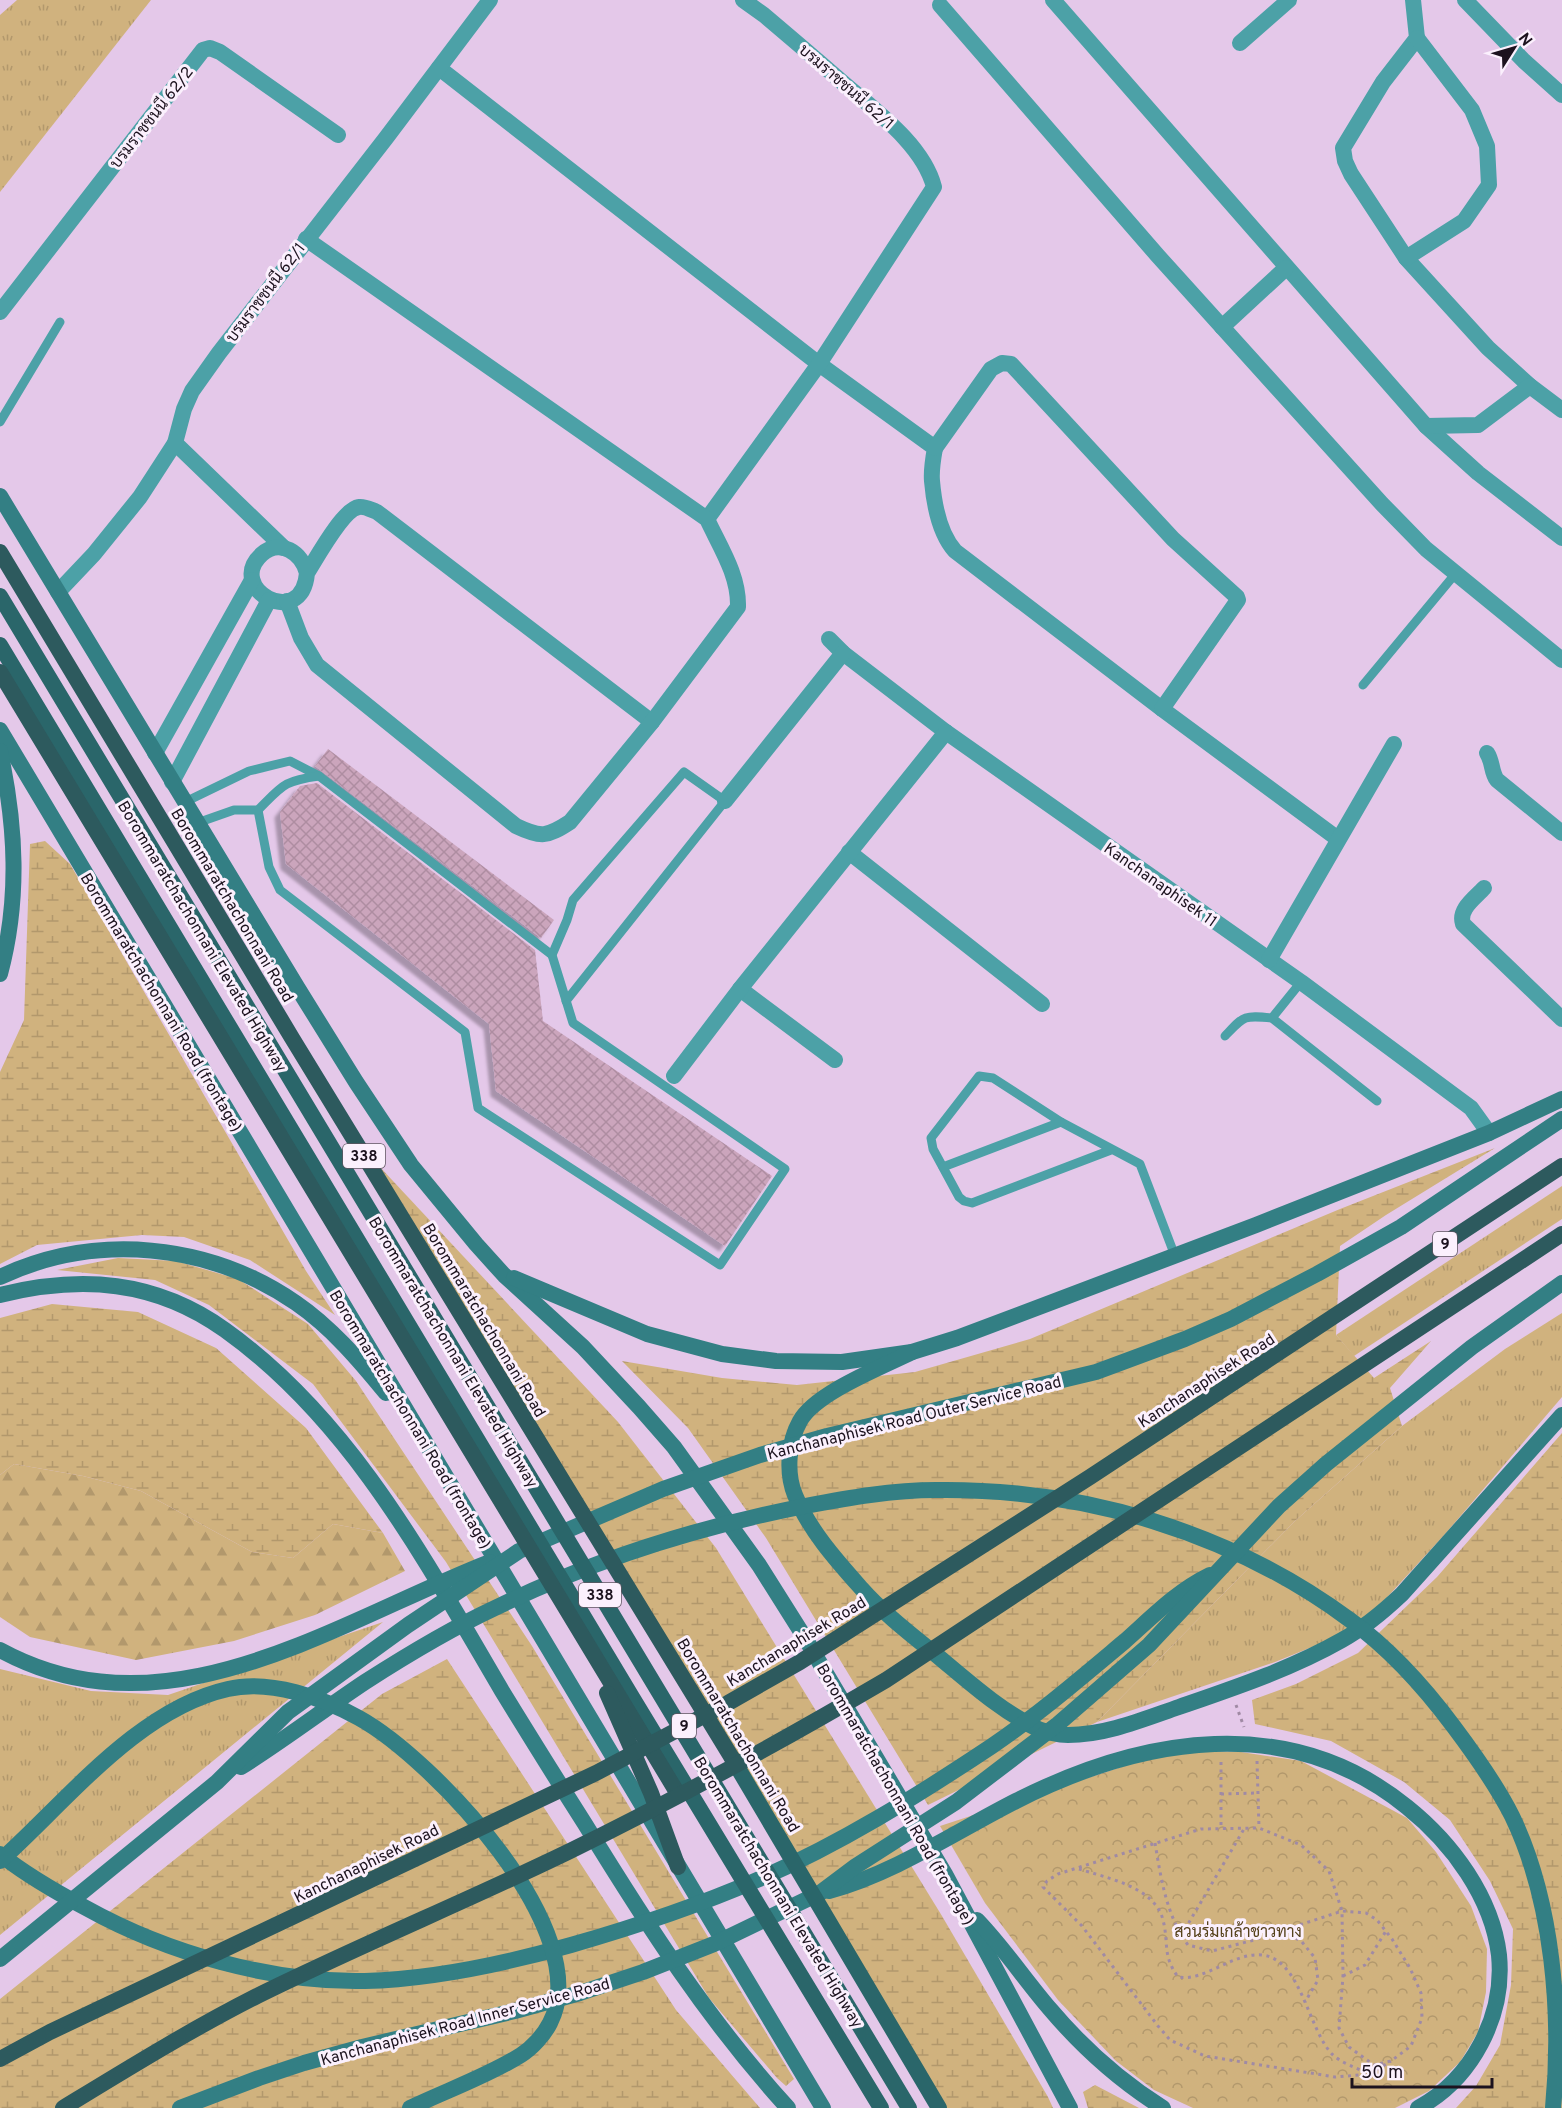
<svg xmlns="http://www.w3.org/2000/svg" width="1562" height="2108" viewBox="0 0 1562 2108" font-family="Overpass,Sarabun,sans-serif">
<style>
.grass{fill:url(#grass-tufts)}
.forest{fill:url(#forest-firs)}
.wetland{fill:url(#wetland-marsh)}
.park{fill:url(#park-crowns)}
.building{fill:url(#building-cross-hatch);filter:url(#shadow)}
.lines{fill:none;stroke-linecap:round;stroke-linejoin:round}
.path{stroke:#a08aa4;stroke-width:3;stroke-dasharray:3 4.5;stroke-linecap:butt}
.service{stroke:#4ca1a7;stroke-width:9}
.minor{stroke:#4ca1a7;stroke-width:16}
.secondary{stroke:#337f84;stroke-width:16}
.primary{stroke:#2a666a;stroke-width:16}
.trunk{stroke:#2d5a5e;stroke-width:16}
.labels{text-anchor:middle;stroke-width:6;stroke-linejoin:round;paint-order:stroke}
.shield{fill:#fbf0fd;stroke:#5f5561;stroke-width:1.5}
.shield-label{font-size:15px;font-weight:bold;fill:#1c121e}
.street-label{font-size:16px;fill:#1c121e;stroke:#fbf0fd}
.park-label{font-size:16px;fill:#56421c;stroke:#fbf0fd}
</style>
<defs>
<pattern id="grass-tufts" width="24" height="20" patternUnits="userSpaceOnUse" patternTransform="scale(1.5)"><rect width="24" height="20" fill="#d0b27e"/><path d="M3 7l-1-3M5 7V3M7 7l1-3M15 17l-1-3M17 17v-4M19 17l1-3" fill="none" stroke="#b2986c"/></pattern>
<pattern id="forest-firs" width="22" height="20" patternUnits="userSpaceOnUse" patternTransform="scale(1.5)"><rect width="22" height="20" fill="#d0b27e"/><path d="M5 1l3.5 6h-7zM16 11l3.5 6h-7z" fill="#b2986c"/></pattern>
<pattern id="wetland-marsh" width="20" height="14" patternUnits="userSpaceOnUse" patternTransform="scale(1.5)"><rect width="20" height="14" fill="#d0b27e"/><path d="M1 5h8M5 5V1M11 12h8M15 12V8" fill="none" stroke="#b2986c"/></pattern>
<pattern id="park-crowns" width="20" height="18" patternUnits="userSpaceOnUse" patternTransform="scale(1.5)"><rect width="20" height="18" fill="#d0b27e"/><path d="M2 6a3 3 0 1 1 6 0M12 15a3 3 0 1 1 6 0" fill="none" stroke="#b2986c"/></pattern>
<pattern id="building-cross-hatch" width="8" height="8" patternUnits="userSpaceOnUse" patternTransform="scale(1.5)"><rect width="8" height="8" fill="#cba5bc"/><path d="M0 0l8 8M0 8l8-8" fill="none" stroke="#ae8da1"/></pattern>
<filter id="shadow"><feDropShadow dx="-5.5" dy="5.5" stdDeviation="1.5" flood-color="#0004"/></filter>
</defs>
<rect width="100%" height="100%" fill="#e4c8e9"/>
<!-- grass -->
<g class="grass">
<path d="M17,0H151L0,192V15Z"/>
<path d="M1562,1186V1219L1354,1356L1336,1335Z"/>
<path d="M1562,1313V1397L1446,1533L1380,1605L1339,1636L1275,1662L1097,1722L1295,1521L1402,1426L1505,1349Z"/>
<path d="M383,1622L0,1935V1669L91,1691L168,1695Z"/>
</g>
<!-- forest -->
<path class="forest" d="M14,1464L83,1476L141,1491L252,1552L293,1558L333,1524L383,1533L405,1571L315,1615L234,1641L136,1660L30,1637L0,1617V1475Z"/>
<!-- wetland -->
<g class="wetland">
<path d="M45,841L70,864L306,1271L335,1315L250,1260L184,1237L142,1235L37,1245L0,1264V1072L24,1020L30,844Z"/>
<path d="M1495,1148L1386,1215L1340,1246L1336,1335L1374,1378L1431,1341L1390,1388L1402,1426L1295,1521L1097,1722L928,1805L766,1538L688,1428L622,1361L722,1378L797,1385L915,1372L1030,1339L1340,1209Z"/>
<path d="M379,1166L618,1422L716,1548L942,1916L1048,2097L1053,2108H945Z"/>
<path d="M118,1258L176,1261L238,1279L308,1324L356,1381L532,1646L794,2079L786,2086L777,2078L709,1998L446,1562L313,1384L209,1305L155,1280L57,1270Z"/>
<path d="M52,1304L138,1312L216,1348L306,1428L383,1533L333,1524L293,1558L252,1552L141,1491L83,1476L14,1464L0,1475V1318Z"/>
<path d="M1562,1433V2108H1456L1476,2086L1500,2045L1511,1985L1513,1929L1490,1881L1450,1820L1404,1782L1331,1741L1255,1724L1252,1700L1296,1684L1358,1653L1437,1577Z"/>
<path d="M447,1659L676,2010L760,2108H0V1999L382,1694Z"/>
<path d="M1095,2085L1139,2108H1088L1083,2092Z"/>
</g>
<!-- park -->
<path class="park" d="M1195,1751L1241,1752L1301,1761L1407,1818L1436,1852L1471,1906L1487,1949L1486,1992L1478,2032L1460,2062L1429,2091L1395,2108H1193L1154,2090L1116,2061L1058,2000L985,1903L940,1826L1149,1758Z"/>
<!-- building -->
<g class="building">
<path d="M328,749L554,920L541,938L315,766Z"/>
<path d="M317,783L535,950L543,1021L772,1176L725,1246L496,1091L489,1024L286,864L280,812L300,786Z"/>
</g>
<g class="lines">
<!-- path -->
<g class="path">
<path d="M1236,1705L1244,1727"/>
<path d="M1257,1761L1259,1828"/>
<path d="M1221,1762V1829"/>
<path d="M1221,1794L1258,1793"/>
<path d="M1155,1843C1161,1878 1166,1915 1188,1945L1212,1951L1254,1940L1342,1911L1366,1913L1377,1920L1392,1939L1410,1968L1421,1993L1422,2018L1411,2046L1391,2061L1374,2065L1349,2047L1339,2028L1343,1976L1342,1911L1329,1871L1301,1845L1259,1828L1201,1829L1058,1874L1047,1881L1043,1887L1082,1926L1158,2026L1170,2040L1205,2056L1335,2077L1370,2074L1391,2061"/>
<path d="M1079,1869C1107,1878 1155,1887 1163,1920C1169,1943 1162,1955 1178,1977C1205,1982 1233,1952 1262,1955C1301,1959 1308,2029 1332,2054C1341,2063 1357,2068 1369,2074"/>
<path d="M1283,1930L1302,1942L1315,1958L1318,1980L1305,2002"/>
<path d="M1181,1936L1244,1829"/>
<path d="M1343,1976L1365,1965L1386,1931"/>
</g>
<!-- service -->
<g class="service">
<path d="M0,422L60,322"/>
<path d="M1363,685L1456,573"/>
<path d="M185,802L249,771L290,761L319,776L552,955L573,1023L785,1169L720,1265L478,1108L465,1032L280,890L269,867L258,810"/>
<path d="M197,823L234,810H258C283,785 283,781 319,776"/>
<path d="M552,955L567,920L573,900L684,772L725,801L566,1001"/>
<path d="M1272,1018L1377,1101"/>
<path d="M1225,1036C1244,1016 1243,1015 1272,1018L1301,982"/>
<path d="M1111,1150L972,1203L964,1201L959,1197L933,1149L931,1138L979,1076L993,1078L1061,1122L1140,1164L1175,1256"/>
<path d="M943,1167L1061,1122"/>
</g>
<!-- minor -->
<g class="minor">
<path d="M1053,0L1426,426L1478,473L1562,538"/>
<path d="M1413,0L1417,38L1383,82L1343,148L1345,161L1351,174L1406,258L1488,348L1530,386L1562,410"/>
<path d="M1465,0L1524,61L1562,95"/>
<path d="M940,5L1158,256L1382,504L1426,549L1562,660"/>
<path d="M1240,43L1289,0"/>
<path d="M439,68L819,364L935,448C933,459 931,470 932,481C934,504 939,533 955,551L1162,709L1338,839"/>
<path d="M1406,258L1464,221L1489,185L1487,146L1472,110L1417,38"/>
<path d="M0,312L203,50L210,48L220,52L338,135"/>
<path d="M1222,327L1286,268"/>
<path d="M1426,426L1478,425L1530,386"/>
<path d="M175,443L284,548"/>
<path d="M935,448L991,369L1002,363L1011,364L1173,539L1237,597L1238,600L1162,709"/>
<path d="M707,519L819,364L934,187C923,144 873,109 841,81C816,59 790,37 764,15L743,0"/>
<path d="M307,573C302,553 280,538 262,554C224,588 302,632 307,573C316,559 343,509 359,507C365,506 371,510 377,512L652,722"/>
<path d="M58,592L94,554L140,497L175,443L184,409L192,391L219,353L386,138L490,0"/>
<path d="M287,601L301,638L317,665L516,826C541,838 547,837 570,822L652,722L738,607C739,575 720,547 707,519L306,239"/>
<path d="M829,639L843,653L946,732L1301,982L1471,1108L1489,1133"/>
<path d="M155,753L252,580"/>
<path d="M1487,753C1493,762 1491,772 1497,780L1562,833"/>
<path d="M172,782L269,600"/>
<path d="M725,801L843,653"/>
<path d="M849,852L1042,1004"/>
<path d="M1484,888C1475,898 1458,909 1463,924L1562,1019"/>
<path d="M1269,960L1394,744"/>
<path d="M740,989L835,1060"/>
<path d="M674,1076L740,989L946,732"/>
</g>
<!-- secondary -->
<g class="secondary">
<path d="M0,496L297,987L356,1082L411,1165L476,1244L504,1275L583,1347L639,1407L674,1447L759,1565L805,1638L945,1874L1070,2108"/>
<path d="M0,730L823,2108"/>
<path d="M0,751C16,826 20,899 0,974"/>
<path d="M0,1277C96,1232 209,1243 296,1303C331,1327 359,1360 386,1393"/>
<path d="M514,1278L647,1334L722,1354L776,1361L842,1362L912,1352L957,1338L1256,1225L1489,1133L1562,1099"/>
<path d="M0,1295C81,1275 155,1280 225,1330C351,1420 425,1560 502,1691C529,1735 557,1780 585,1824C647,1925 708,2020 788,2108"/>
<path d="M912,1352C882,1367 815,1393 800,1421C788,1442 786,1474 795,1495C809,1530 837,1561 861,1588C884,1614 913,1636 940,1658C970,1683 1000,1710 1036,1728C1044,1732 1059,1735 1068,1735C1106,1735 1144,1719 1179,1707C1234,1688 1291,1669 1342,1640C1364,1628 1384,1611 1402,1594L1562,1415"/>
<path d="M0,1650C167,1741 336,1622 490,1562"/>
<path d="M241,1767C284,1740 323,1710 365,1682C407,1655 450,1629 495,1608C593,1560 698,1527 805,1506C848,1498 892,1490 936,1490C1083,1488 1231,1532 1350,1620C1390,1649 1425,1688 1454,1727C1475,1755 1496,1784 1512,1816C1553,1901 1562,2015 1553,2108"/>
<path d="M0,1854C26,1875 56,1892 86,1908C167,1953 272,1983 365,1981C435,1979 504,1964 571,1945C634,1927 697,1906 757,1880C840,1844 917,1796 992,1746C1039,1714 1082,1677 1125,1641C1152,1617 1177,1591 1210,1575"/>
<path d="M0,1861C66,1802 138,1709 228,1689C270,1679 323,1698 359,1718C433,1759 597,1932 550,2023C544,2035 532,2048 521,2055C488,2076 445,2091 410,2108"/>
<path d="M829,1891C895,1873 955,1832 1016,1801C1142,1737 1289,1711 1407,1807C1452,1843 1492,1897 1499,1955C1505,2016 1472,2079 1418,2108"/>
<path d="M977,1920C1004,1948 1025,1980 1050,2009C1083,2048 1120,2081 1163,2108"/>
<path d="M0,1959L217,1782L288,1712L408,1625L519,1551L663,1489L760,1455L827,1436L1096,1372L1185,1339L1231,1319L1317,1274L1401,1227L1562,1119"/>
<path d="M180,2108L259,2078L304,2063L362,2047L515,2011L580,1993L643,1972L714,1944L820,1893L856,1866L956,1802L1058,1724L1149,1645L1279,1506L1326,1464L1472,1347L1562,1283"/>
</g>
<!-- primary -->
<g class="primary">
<path d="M0,596L909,2108"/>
<path d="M0,645L632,1697L881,2108"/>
<path d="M732,1758L939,2108"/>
</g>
<!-- trunk -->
<g class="trunk">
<path d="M0,552L292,1038L732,1758"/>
<path d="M0,672L675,1789"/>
<path d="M607,1693L651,1793L678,1867"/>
<path d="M0,2059L50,2032L596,1773L728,1703L800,1662L1090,1477L1562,1166"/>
<path d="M63,2108C127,2069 190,2030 257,1996C360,1945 467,1901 570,1851C678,1798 782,1741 886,1680L1562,1234"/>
</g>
</g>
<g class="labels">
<!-- shield labels -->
<g class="shield">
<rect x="343" y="1144" width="42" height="24" rx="4.5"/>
<rect x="1433" y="1232" width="24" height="24" rx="4.5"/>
<rect x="579" y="1583" width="42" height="24" rx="4.5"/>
<rect x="672" y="1714" width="24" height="24" rx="4.5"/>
</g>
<g class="shield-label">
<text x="364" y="1161">338</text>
<text x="1445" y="1249">9</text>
<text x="600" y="1600">338</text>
<text x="684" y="1731">9</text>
</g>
<!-- street labels -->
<g class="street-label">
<text transform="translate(847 86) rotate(41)" y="6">บรมราชชนนี 62/1</text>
<text transform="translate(151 117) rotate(-52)" y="6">บรมราชชนนี 62/2</text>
<text transform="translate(265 292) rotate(-53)" y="6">บรมราชชนนี 62/1</text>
<text transform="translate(1161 884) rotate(35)" y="6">Kanchanaphisek 11</text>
<text transform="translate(233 905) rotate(59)" y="6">Borommaratchachonnani Road</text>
<text transform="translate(203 936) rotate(59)" y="6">Borommaratchachonnani Elevated Highway</text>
<text transform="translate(162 1002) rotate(59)" y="6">Borommaratchachonnani Road (frontage)</text>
<text transform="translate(485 1320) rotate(59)" y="6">Borommaratchachonnani Road</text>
<text transform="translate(454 1352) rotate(59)" y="6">Borommaratchachonnani Elevated Highway</text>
<text transform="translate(1206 1380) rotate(-33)" y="6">Kanchanaphisek Road</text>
<text transform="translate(914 1417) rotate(-14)" y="6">Kanchanaphisek Road Outer Service Road</text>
<text transform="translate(411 1419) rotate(59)" y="6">Borommaratchachonnani Road (frontage)</text>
<text transform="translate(796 1641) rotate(-31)" y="6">Kanchanaphisek Road</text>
<text transform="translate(739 1735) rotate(59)" y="6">Borommaratchachonnani Road</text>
<text transform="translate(896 1794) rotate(60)" y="6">Borommaratchachonnani Road (frontage)</text>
<text transform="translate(366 1863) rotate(-26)" y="6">Kanchanaphisek Road</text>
<text transform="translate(779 1892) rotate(59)" y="6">Borommaratchachonnani Elevated Highway</text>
<text transform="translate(465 2021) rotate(-15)" y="6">Kanchanaphisek Road Inner Service Road</text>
</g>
<!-- park labels -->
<g class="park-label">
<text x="1238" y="1937">สวนร่มเกล้าชาวทาง</text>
</g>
</g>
<!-- north arrow -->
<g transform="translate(1514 48) rotate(53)" stroke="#fbf0fd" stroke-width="4.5" paint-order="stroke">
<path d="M0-4.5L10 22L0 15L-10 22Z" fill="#1c121e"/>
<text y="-9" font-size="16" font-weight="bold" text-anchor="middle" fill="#1c121e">N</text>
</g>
<!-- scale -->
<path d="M1352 2078v9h140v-9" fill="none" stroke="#1c121e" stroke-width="3"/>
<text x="1361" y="2078" font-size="18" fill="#1c121e" stroke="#fbf0fd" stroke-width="4.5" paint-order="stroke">50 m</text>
</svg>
